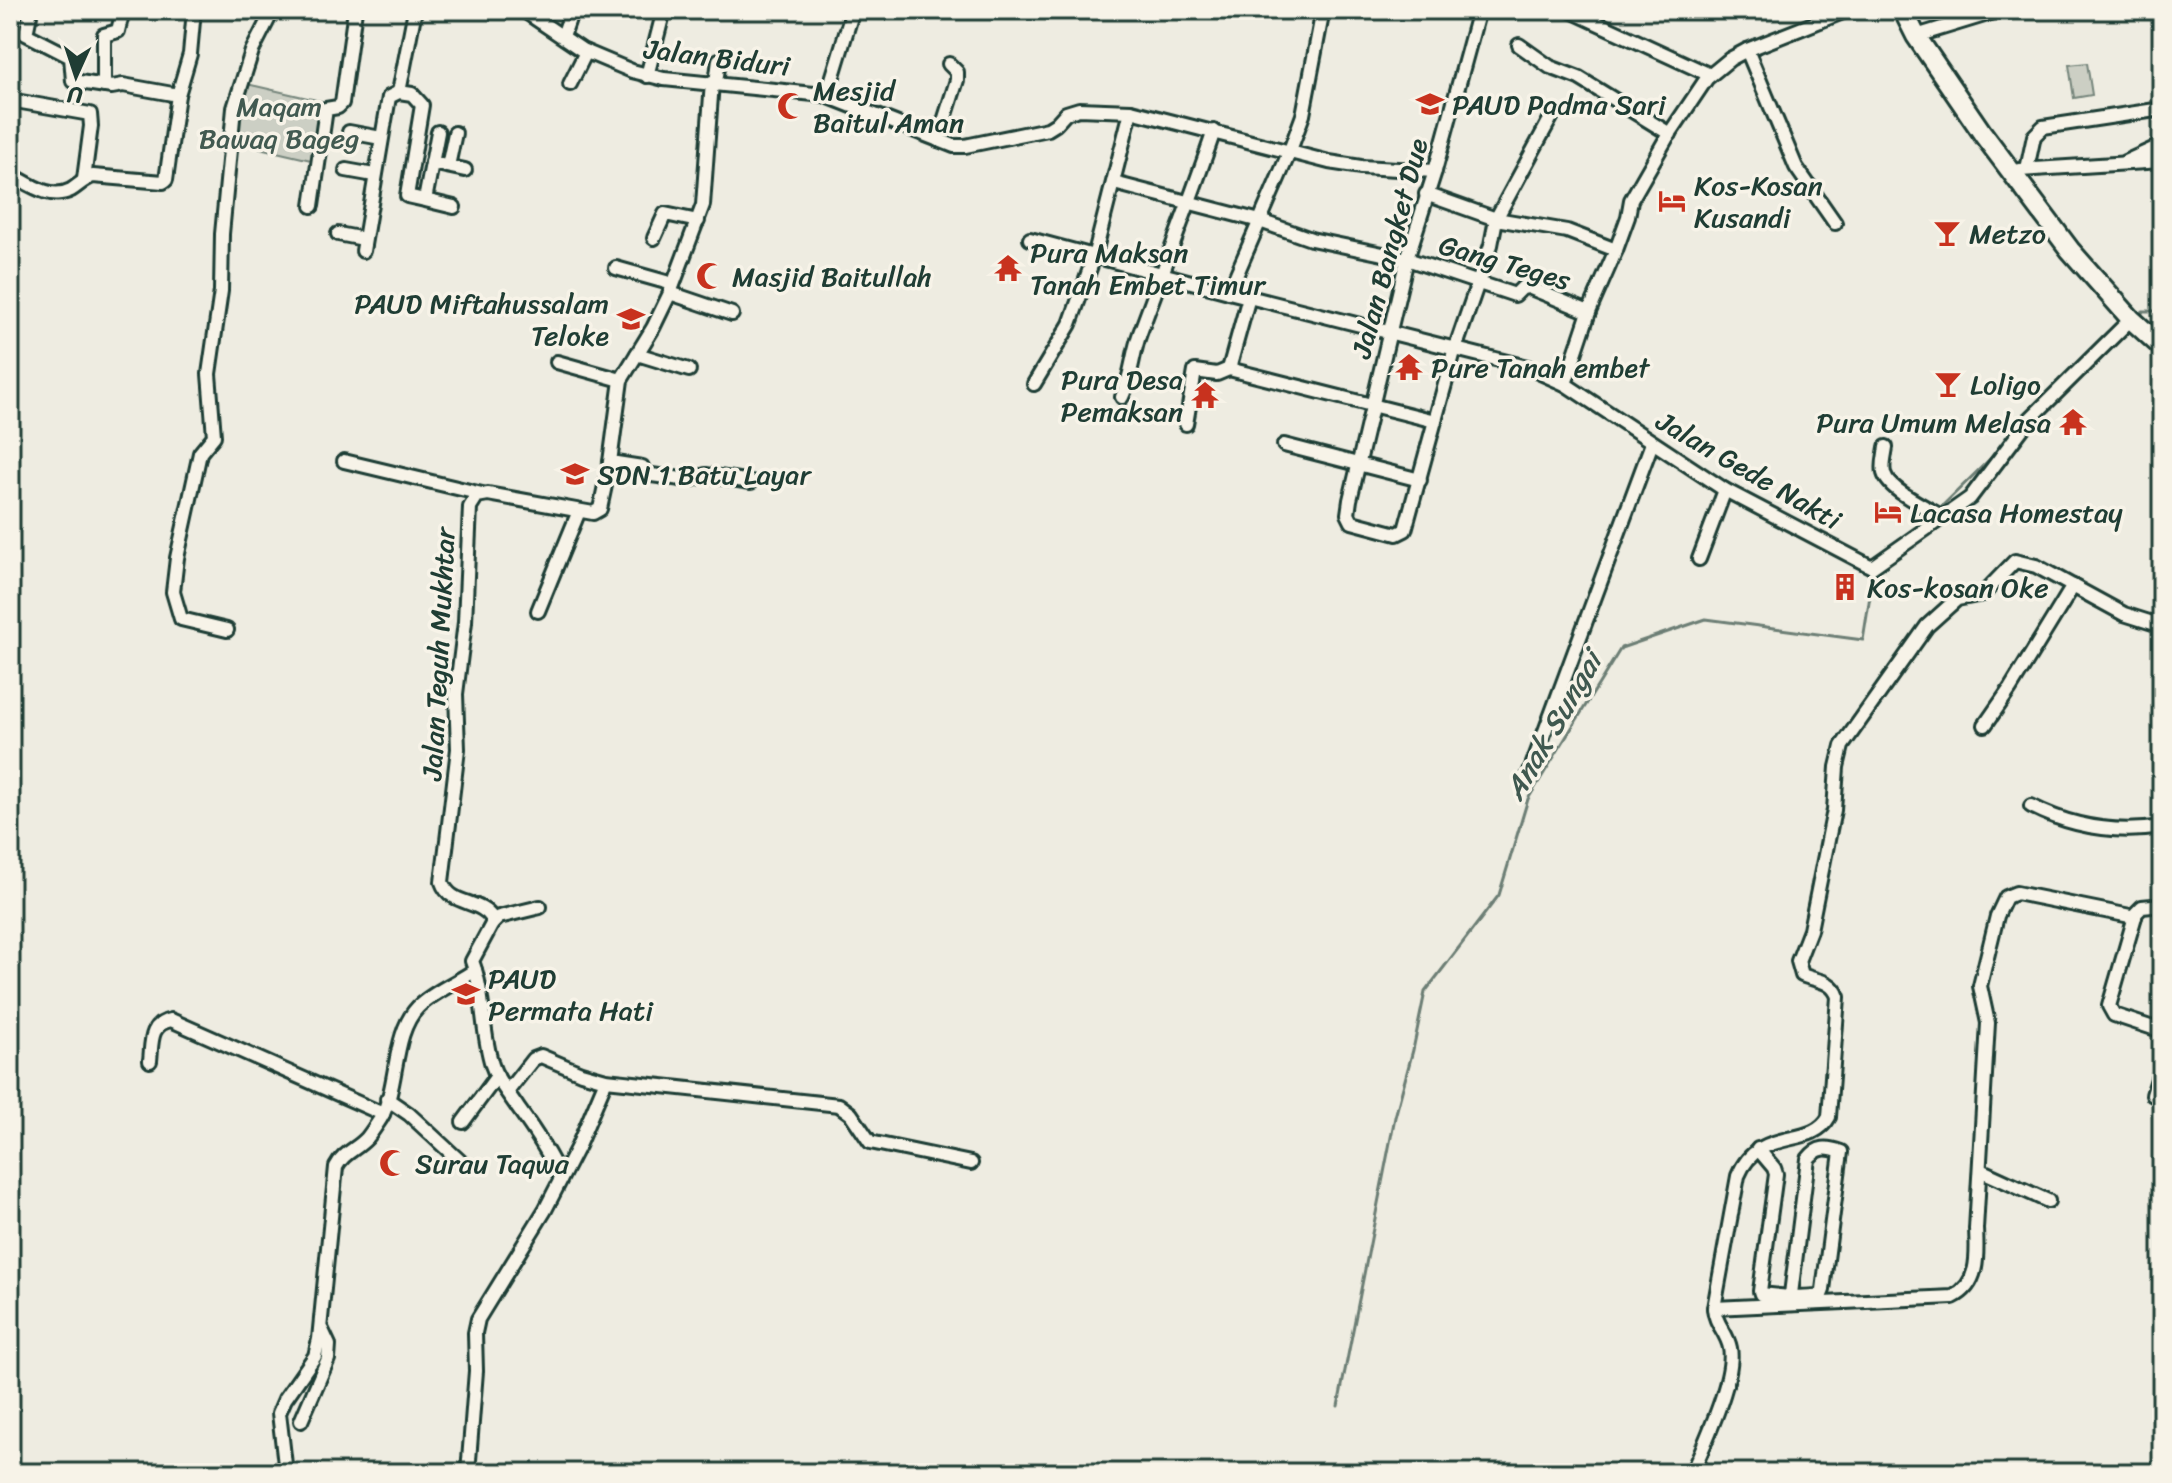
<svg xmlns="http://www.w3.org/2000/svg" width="2172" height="1483" viewBox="0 0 2172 1483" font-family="Sriracha,sans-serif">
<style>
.green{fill:#cccfc4;stroke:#76867c;stroke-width:2}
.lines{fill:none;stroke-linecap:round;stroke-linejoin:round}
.stream{stroke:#6c7e74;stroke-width:3}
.minor-casing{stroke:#1f3d34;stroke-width:18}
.highway-casing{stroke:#1f3d34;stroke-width:24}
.minor{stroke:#f7f3e8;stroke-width:12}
.highway{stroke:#f7f3e8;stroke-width:18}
.labels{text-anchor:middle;stroke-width:7;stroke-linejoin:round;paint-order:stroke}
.street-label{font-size:28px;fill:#1f3d34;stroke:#f7f3e8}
.poi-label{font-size:28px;fill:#1f3d34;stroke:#f7f3e8;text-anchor:start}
.park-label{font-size:28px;fill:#425a51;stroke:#f7f3e8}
.water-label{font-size:30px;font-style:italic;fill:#3f584f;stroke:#f7f3e8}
</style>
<rect width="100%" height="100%" fill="#eeece1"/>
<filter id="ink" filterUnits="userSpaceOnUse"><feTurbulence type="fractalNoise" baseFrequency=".0125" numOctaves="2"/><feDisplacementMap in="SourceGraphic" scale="16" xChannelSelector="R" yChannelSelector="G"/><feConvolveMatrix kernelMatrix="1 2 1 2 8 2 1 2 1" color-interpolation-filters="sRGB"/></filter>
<g filter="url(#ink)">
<!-- green -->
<g class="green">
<path d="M2087,63L2092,95L2074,98L2069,65Z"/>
<path d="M247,84L325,102L311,160L233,142Z"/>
</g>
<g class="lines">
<!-- stream -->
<g class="stream">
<path d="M2140,317L2143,311H2162"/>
<path d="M2115,342L2132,330"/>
<path d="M1938,510L1998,451"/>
<path d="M1338,1406L1395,1117L1413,1050L1425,992L1499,895L1528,799L1621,648L1706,619L1863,640L1874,571"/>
</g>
<!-- minor casing -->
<g class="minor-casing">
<g id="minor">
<path d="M31,10L26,34L71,57L73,81L112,87L123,85L178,95"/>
<path d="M523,10L582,50L632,71L664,79L824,95L954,146H965L1048,129L1056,124L1066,113L1079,109L1131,111L1329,162L1361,167L1435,171"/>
<path d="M1479,10L1435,171L1407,259L1350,500L1348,514L1352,522L1397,534L1405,530L1453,355L1491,245L1496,219L1553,114"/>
<path d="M1569,10L1710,75"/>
<path d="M563,36L572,10"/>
<path d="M1916,36L2001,10"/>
<path d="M1519,45L1550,67L1579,78L1670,134"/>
<path d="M1747,50L1796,167L1835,223"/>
<path d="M647,76L664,10"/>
<path d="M716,83L719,60"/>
<path d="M570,84L586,52"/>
<path d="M104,86V35L118,31L123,10"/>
<path d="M399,92L415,10"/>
<path d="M824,95L829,89L853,10"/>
<path d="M10,100L90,114L91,126L84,179"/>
<path d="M349,132L381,138"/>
<path d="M938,140L957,80V72L949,64"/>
<path d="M2125,162L2162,145"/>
<path d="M432,163L465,170"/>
<path d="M448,166L455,133"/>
<path d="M2027,169L2034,136L2043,127L2162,109"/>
<path d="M346,170L374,175"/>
<path d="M2020,170L2162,161"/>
<path d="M10,174C28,183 50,201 71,190C79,185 84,179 93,176L163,182L166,180L178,95L190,54L194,10"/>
<path d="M1114,183L1260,221L1311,239L1407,259L1515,295L1522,288L1528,287L1589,312"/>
<path d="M1426,194L1496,219L1567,231L1616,250"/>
<path d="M425,200L454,207"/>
<path d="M312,206L326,109L338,107L342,103L355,10"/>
<path d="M338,234L364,239"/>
<path d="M654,238L665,214L698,221"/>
<path d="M1030,239L1229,292L1527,367L1565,384L1725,490L1872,567L1970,498L2028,421L2131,319"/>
<path d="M363,251L389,97L399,92L412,94L422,105L407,196L425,200L438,132"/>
<path d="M616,268L673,284"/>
<path d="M1229,292L1289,153L1303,115L1323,10"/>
<path d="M670,293L732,314"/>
<path d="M637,354L689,370"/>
<path d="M557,362L621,380"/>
<path d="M1229,369L1435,421"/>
<path d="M1229,369L1249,297"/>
<path d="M1034,384L1070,324L1094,257L1131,111"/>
<path d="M1565,384L1589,312L1616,250L1628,217L1631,200L1666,139L1707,78L1730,59L1747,50L1848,10"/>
<path d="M1122,397C1132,376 1132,354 1140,333C1165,265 1191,199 1214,131"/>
<path d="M1186,424L1195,371L1217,374L1229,369"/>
<path d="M1284,445L1420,480"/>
<path d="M1886,447C1885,455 1882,465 1884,473C1889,491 1929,509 1945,518"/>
<path d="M344,461L482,494"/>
<path d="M610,462L642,467L644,474L689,480L706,475L751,482"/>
<path d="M1699,559L1725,490"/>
<path d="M538,611L579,511"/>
<path d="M227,630L181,619L173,592L177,558L200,453L214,436L209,374L221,291L222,234L234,108L252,51L273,10"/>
<path d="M1985,725L2010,689L2073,586"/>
<path d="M1528,777L1652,443"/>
<path d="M2031,806C2072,827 2116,834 2162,827"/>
<path d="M2162,905L2142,907L2136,913L2109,1006L2114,1015L2162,1031"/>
<path d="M492,924L499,917L540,907"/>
<path d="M150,1061C152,1043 149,1024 171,1020L383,1114"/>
<path d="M507,1092L533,1059L541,1056L581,1073L606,1080L839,1105L851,1114L870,1142L971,1163"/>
<path d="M2153,1095L2162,1066"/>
<path d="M387,1099L409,1114L462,1163"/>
<path d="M463,1122L497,1076"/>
<path d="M1758,1149L1774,1168L1776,1174L1760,1291L1761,1294C1777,1296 1805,1298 1821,1295L1823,1290L1841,1152C1827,1147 1818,1146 1808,1159L1791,1294"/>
<path d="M1980,1170L2048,1201"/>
<path d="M560,1177C549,1152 534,1130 518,1108C509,1094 497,1081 492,1065C481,1030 485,995 472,961L492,924V918C480,899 450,906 442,882L458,749L456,694L465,622L470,507L477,496L488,494L593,513L600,509L610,462L621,380L653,328L670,293L703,205L712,82"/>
<path d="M1714,1308L1953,1297C1980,1284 1977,1253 1976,1229L1988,1023L1980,986L1997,916L2006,897L2016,893L2135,917"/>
<path d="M301,1421L328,1359L329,1345L322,1330"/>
<path d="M286,1473L279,1413L285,1399L315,1356L319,1339L336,1167C344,1152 356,1150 367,1138C372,1132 377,1124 381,1118C399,1085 392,1034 418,1007C434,991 457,983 475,970"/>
<path d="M468,1473L476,1371L475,1333L478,1319L545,1210L578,1146L606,1080"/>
<path d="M1692,1473C1704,1444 1736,1377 1730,1348C1727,1332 1715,1324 1714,1308L1738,1176C1759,1125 1811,1150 1829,1117L1838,997C1833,980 1816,981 1802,975L1798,961L1810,930L1834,810L1837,767L1842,746L1927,626L1957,599L1983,594L2015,561L2036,566L2124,614L2162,626"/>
</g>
</g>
<!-- highway casing -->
<g class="highway-casing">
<path id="highway" d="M1903,10L1916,36L1983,134L2070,250L2131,319L2162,347"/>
</g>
<!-- minor -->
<use href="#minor" class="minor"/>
<!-- highway -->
<use href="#highway" class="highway"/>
</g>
</g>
<!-- icons -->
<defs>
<g id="school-bare" transform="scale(2.16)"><path d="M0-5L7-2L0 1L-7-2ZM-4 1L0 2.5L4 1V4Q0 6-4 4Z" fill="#c8321e" stroke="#f7f3e8" stroke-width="2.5" paint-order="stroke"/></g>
<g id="mosque-bare" transform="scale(2.16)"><path d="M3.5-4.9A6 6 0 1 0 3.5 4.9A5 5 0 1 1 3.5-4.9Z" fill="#c8321e" stroke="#f7f3e8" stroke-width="2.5" paint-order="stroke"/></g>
<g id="hotel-bare" transform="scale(2.16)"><path d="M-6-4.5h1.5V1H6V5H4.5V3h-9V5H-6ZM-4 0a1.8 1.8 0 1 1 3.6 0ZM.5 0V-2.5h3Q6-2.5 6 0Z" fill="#c8321e" stroke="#f7f3e8" stroke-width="2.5" paint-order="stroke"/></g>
<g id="bar-bare" transform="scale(2.16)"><path d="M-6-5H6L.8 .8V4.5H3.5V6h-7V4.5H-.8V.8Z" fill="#c8321e" stroke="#f7f3e8" stroke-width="2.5" paint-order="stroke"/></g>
<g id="temple-bare" transform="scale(2.16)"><path d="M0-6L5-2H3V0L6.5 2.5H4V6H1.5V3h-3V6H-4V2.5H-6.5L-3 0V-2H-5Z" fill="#c8321e" stroke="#f7f3e8" stroke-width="2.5" paint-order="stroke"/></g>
<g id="building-bare" transform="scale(2.16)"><path d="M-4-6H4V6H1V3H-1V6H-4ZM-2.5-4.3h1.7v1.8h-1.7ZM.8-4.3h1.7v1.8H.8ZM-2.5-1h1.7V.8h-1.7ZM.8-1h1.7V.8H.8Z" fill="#c8321e" stroke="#f7f3e8" stroke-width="2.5" paint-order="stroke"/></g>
</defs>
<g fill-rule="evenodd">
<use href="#school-bare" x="1430" y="104"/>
<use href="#mosque-bare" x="791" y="106"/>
<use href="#hotel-bare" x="1672" y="201"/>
<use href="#bar-bare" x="1947" y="233"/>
<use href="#temple-bare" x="1008" y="268"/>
<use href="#mosque-bare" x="710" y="276"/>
<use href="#school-bare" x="631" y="319"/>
<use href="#temple-bare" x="1409" y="367"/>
<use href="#bar-bare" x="1948" y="384"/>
<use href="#temple-bare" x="1205" y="395"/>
<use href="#temple-bare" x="2073" y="422"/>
<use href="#school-bare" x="575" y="474"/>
<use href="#hotel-bare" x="1888" y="512"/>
<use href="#building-bare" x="1845" y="587"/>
<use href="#school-bare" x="466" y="994"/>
<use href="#mosque-bare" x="393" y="1163"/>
</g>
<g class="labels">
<!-- street labels -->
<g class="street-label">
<text transform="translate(717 57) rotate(7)" y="10">Jalan Biduri</text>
<text transform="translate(1389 248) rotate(-75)" y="10">Jalan Bangket Due</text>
<text transform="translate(1505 262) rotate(16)" y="10">Gang Teges</text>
<text transform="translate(1749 470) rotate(30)" y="10">Jalan Gede Nakti</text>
<text transform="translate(438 654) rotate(-87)" y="10">Jalan Teguh Mukhtar</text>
</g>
<!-- poi labels -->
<g class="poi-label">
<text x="813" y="100">Mesjid<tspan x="813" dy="32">Baitul Aman</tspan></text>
<text x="1452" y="114">PAUD Padma Sari</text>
<text x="1694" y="195">Kos-Kosan<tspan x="1694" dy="32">Kusandi</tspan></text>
<text x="1969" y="243">Metzo</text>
<text x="1030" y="262">Pura Maksan<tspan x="1030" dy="32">Tanah Embet Timur</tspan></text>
<text x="732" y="286">Masjid Baitullah</text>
<text x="609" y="313" text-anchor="end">PAUD Miftahussalam<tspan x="609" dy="32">Teloke</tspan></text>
<text x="1431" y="377">Pure Tanah embet</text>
<text x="1183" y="389" text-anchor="end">Pura Desa<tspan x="1183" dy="32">Pemaksan</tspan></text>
<text x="1970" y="394">Loligo</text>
<text x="2051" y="432" text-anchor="end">Pura Umum Melasa</text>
<text x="597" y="484">SDN 1 Batu Layar</text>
<text x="1910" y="522">Lacasa Homestay</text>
<text x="1867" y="597">Kos-kosan Oke</text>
<text x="488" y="988">PAUD<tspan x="488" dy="32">Permata Hati</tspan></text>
<text x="415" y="1173">Surau Taqwa</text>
</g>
<!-- park labels -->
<g class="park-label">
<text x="279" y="116">Maqam<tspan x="279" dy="32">Bawaq Bageg</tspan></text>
</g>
<!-- water labels -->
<g class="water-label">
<text transform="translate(1553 726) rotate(-60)" y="10">Anak Sungai</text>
</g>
</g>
<!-- margin -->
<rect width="2172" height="1483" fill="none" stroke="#f7f3e8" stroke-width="40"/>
<rect x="20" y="20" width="2132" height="1443" fill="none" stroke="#1f3d34" stroke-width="3" filter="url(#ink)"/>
<!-- north arrow -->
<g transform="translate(76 76) rotate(183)" stroke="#f7f3e8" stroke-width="6" paint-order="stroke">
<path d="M0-6L14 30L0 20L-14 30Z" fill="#1f3d34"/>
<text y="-12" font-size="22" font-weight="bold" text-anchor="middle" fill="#1f3d34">U</text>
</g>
</svg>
